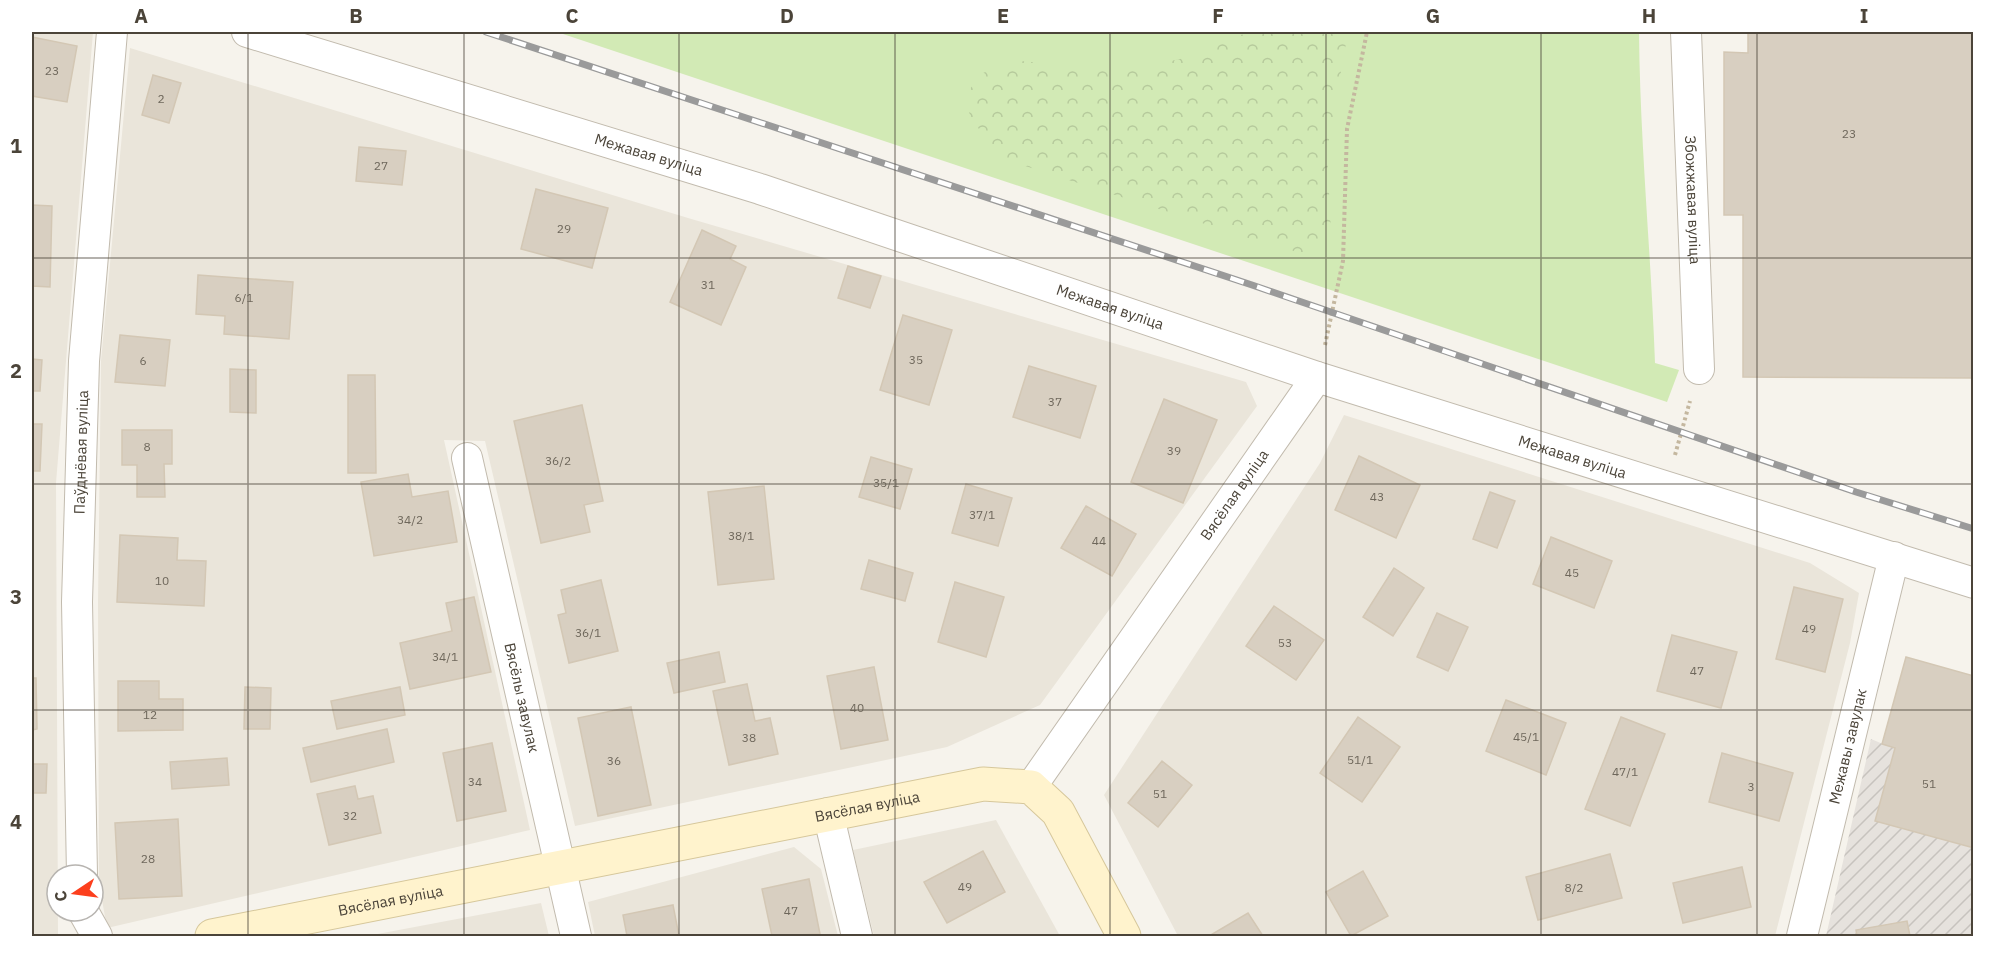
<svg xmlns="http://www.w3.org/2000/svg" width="2005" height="968" viewBox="0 0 2005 968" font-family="'IBM Plex Sans',sans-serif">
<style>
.residential{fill:#eae5da}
.industrial{fill:url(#industrial-furrows)}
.grass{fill:#d2eab5}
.forest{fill:url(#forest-crowns)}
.building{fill:#d8cfc1;stroke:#d3c7b4;stroke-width:1.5}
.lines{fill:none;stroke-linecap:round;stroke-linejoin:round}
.street-casing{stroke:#c2bbae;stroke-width:32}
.secondary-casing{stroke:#d6c79b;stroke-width:35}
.path{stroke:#c4b79f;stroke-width:4;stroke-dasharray:3 3;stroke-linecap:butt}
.street{stroke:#fff;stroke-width:30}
.secondary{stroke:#fff3cd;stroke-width:33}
.rail-casing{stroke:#9a9a9a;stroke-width:7}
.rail{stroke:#fff;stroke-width:4.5;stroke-dasharray:14;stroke-linecap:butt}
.grid{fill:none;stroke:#4b4439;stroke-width:1.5;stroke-opacity:0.55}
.labels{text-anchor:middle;stroke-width:4.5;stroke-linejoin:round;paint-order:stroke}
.number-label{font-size:12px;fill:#6e675b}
.street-label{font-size:15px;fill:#4b4439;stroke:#fff}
.neatline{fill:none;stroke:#4b4439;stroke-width:2}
.grid-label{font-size:20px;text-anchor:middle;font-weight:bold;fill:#4b4439}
</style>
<defs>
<pattern id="industrial-furrows" width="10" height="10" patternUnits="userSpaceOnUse" patternTransform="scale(1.5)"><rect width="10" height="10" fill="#e6e2dd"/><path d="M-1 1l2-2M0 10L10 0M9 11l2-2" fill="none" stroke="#c7c3be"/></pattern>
<pattern id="forest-crowns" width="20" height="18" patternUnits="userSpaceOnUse" patternTransform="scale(1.5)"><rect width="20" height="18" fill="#d2eab5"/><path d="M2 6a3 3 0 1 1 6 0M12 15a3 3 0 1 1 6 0" fill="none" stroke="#b6ca9c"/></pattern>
</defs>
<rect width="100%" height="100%" fill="#f6f3ec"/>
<!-- residential -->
<g class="residential">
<path d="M32,32H93L56,483L58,936H32Z"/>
<path d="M130,48L688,218L1246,382L1257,406L1040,705L947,747L575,826L485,441L444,440L530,830L107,928L99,883L98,603L101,361Z"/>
<path d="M1344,415L1810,563L1859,593L1850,643L1775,936H1178L1104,795L1320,463Z"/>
<path d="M996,820L1060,936H874L853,850Z"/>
<path d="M794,847L821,869L838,936H595L588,902Z"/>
<path d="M541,903L549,936H367Z"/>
</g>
<!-- industrial -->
<path class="industrial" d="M1973,676V936H1826L1871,739L1883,744Z"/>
<!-- grass -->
<path class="grass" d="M557,32H1639C1640,142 1651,252 1655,363L1679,370L1667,402Z"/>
<!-- forest -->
<path class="forest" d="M1248,32H1348L1327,151L1331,232L1310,255L1270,245L1007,160L970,119L967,93L981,74L1011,60L1125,71L1189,57Z"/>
<!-- building -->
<g class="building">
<path d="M1748,32H1974V378L1743,377V215H1724V52L1748,53Z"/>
<path d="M32,37L77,46L67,102L32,96Z"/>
<path d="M153,75L181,83L169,123L142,115Z"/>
<path d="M359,147L406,151L402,185L356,181Z"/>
<path d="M536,189L608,208L592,268L521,249Z"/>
<path d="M32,205L52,206L50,287L32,286Z"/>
<path d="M702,230L736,246L730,259L746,267L721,325L670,302Z"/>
<path d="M848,266L881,276L870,308L838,298Z"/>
<path d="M198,275L293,282L289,339L224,334L225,316L196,314Z"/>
<path d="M903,315L952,330L929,405L880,390Z"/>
<path d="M120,335L170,340L165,386L115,382Z"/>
<path d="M32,359L42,360L40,391H32Z"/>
<path d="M1029,366L1096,386L1080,438L1013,417Z"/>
<path d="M230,369L256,370V413L230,412Z"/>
<path d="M348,375H375L376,473H348Z"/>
<path d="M1164,399L1217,420L1183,503L1131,482Z"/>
<path d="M582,405L603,501L584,505L590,532L541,543L514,421Z"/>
<path d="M32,424H42L40,471H32Z"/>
<path d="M122,430H172V464H164L165,497H137V465H122Z"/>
<path d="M1359,456L1420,485L1396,538L1335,510Z"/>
<path d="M871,457L912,469L900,509L859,497Z"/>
<path d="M408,474L412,497L448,491L457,542L374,556L361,482Z"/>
<path d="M966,484L1012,498L998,546L952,533Z"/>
<path d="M764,486L774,579L718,585L708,492Z"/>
<path d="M1490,492L1515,501L1497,548L1473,539Z"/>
<path d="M1086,506L1136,534L1112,576L1061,548Z"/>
<path d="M120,535L178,538L177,560L206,561L204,606L117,602Z"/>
<path d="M1551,537L1612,561L1594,608L1533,584Z"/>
<path d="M869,560L913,573L905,601L861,589Z"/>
<path d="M1394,568L1424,588L1393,636L1363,617Z"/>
<path d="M601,580L618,651L569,663L558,615L566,613L561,590Z"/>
<path d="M955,582L1004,597L986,657L938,642Z"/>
<path d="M1794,587L1843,599L1825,672L1776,659Z"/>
<path d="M474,597L491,672L410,689L400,643L452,631L446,603Z"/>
<path d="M1274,606L1324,640L1296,680L1246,646Z"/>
<path d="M1437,613L1468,627L1448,671L1417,657Z"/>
<path d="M1672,635L1737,652L1721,708L1657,691Z"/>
<path d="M719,652L725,682L674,693L667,663Z"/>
<path d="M1906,657L1974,676V848L1875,821L1895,748L1882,744Z"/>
<path d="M874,667L888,740L841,749L827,676Z"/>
<path d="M32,678H36L37,729L32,730Z"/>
<path d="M118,681H159V699H183V730L118,731Z"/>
<path d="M747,684L755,721L770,718L778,754L729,765L713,691Z"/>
<path d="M245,687L271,688L270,729H244Z"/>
<path d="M400,687L405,715L337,729L331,701Z"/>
<path d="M1506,700L1566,723L1546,775L1486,751Z"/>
<path d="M631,707L651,805L598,816L578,718Z"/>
<path d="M1358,717L1400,747L1362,802L1320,773Z"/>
<path d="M1621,717L1665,734L1630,826L1585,809Z"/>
<path d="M387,729L394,762L311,782L303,748Z"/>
<path d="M492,743L506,811L457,821L443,753Z"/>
<path d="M1722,753L1793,773L1779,821L1709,802Z"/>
<path d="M227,758L229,785L172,789L170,762Z"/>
<path d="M1162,761L1192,785L1158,827L1128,803Z"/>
<path d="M32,764H47L46,793H32Z"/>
<path d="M355,786L358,799L373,796L381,833L329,845L317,794Z"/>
<path d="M178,819L182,896L119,899L115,823Z"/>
<path d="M983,851L1005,892L947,923L924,882Z"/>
<path d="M1610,854L1622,898L1538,920L1526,877Z"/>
<path d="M1742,867L1751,907L1683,923L1673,883Z"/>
<path d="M1363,871L1388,916L1351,936L1326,892Z"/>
<path d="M809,879L820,934L772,936L762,889Z"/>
<path d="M673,905L679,936H627L623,915Z"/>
<path d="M1248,913L1263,936H1209Z"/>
<path d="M1907,921L1910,936H1857L1856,930Z"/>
</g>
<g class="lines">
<!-- street casing -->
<g class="street-casing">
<g id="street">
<path id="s1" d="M247,32L760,189L1317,377L1974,583"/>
<path id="s2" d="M1686,32L1699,369"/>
<path id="s3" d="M467,458L576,936"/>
<path id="s4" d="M1031,787L1317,377"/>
<path d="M828,813L857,936"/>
<path id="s5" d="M82,875L77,602L84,361L112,32"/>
<path d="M83,911L97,936"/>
<path id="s6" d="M1802,936L1894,557"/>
</g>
</g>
<!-- secondary casing -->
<g class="secondary-casing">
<g id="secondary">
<path id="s7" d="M212,936L983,784L1031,787L1058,812L1124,936"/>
</g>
</g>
<!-- path -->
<g class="path">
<path d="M1325,345L1343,261L1347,129L1367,32"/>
<path d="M1675,455L1690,401"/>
</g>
<!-- street -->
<use href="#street" class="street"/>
<!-- secondary -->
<use href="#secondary" class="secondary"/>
<!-- rail casing -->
<g class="rail-casing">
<path id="rail" d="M486,32L1252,285L1856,492L1974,529"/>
</g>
<!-- rail -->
<use href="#rail" class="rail"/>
</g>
<!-- grid -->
<path class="grid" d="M248,32V936M464,32V936M679,32V936M895,32V936M1110,32V936M1326,32V936M1541,32V936M1757,32V936M32,258H1974M32,484H1974M32,710H1974"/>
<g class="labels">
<!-- number labels -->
<g class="number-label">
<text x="52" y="75">23</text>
<text x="161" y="103">2</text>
<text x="1849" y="138">23</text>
<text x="381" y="170">27</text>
<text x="564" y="233">29</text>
<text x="708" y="289">31</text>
<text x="244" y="302">6/1</text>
<text x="916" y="364">35</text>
<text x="143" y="365">6</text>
<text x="1055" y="406">37</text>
<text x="147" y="451">8</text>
<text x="1174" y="455">39</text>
<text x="558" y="465">36/2</text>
<text x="886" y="487">35/1</text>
<text x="1377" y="501">43</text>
<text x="982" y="519">37/1</text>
<text x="410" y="524">34/2</text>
<text x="741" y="540">38/1</text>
<text x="1099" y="545">44</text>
<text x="1572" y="577">45</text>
<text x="162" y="585">10</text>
<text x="1809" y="633">49</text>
<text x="588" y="637">36/1</text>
<text x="1285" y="647">53</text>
<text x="445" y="661">34/1</text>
<text x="1697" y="675">47</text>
<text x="857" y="712">40</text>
<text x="150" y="719">12</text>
<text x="1526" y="741">45/1</text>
<text x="749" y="742">38</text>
<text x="1360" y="764">51/1</text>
<text x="614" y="765">36</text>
<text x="1625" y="776">47/1</text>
<text x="475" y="786">34</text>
<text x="1929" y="788">51</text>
<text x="1751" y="791">3</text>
<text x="1160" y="798">51</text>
<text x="350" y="820">32</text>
<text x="148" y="863">28</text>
<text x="965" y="891">49</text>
<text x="1574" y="892">8/2</text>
<text x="791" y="915">47</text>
</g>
<!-- street labels -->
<g class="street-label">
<text dy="5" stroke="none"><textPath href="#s1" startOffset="420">Межавая вуліца</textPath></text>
<text dy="5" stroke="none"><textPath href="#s2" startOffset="168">Збожжавая вуліца</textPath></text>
<text dy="5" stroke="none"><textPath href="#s1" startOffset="906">Межавая вуліца</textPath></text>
<text dy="5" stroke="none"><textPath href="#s5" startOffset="423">Паўднёвая вуліца</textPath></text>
<text dy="5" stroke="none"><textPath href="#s1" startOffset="1392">Межавая вуліца</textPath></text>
<text dy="5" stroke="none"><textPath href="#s4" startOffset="356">Вясёлая вуліца</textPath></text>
<text dy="5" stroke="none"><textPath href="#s3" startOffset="246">Вясёлы завулак</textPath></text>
<text dy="5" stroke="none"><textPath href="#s6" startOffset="195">Межавы завулак</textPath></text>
<text dy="5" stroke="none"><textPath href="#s7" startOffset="668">Вясёлая вуліца</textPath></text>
<text dy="5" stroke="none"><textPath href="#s7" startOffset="182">Вясёлая вуліца</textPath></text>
</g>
</g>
<!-- border -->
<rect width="2005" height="968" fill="none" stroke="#ffffff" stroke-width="66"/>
<!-- north arrow -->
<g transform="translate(75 893) rotate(257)"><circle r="28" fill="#ffffff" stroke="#b7b4b0" stroke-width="1.5"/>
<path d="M0-4.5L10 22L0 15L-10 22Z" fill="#fc3f1d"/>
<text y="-9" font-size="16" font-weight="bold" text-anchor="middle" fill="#4b4439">С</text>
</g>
<rect x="33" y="33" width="1939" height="902" class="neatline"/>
<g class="grid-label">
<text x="141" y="23">A</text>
<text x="356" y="23">B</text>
<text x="572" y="23">C</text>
<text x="787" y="23">D</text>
<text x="1003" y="23">E</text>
<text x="1218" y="23">F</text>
<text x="1433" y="23">G</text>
<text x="1649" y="23">H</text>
<text x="1864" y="23">I</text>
<text x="16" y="153">1</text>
<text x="16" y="378">2</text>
<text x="16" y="604">3</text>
<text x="16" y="829">4</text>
</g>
</svg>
